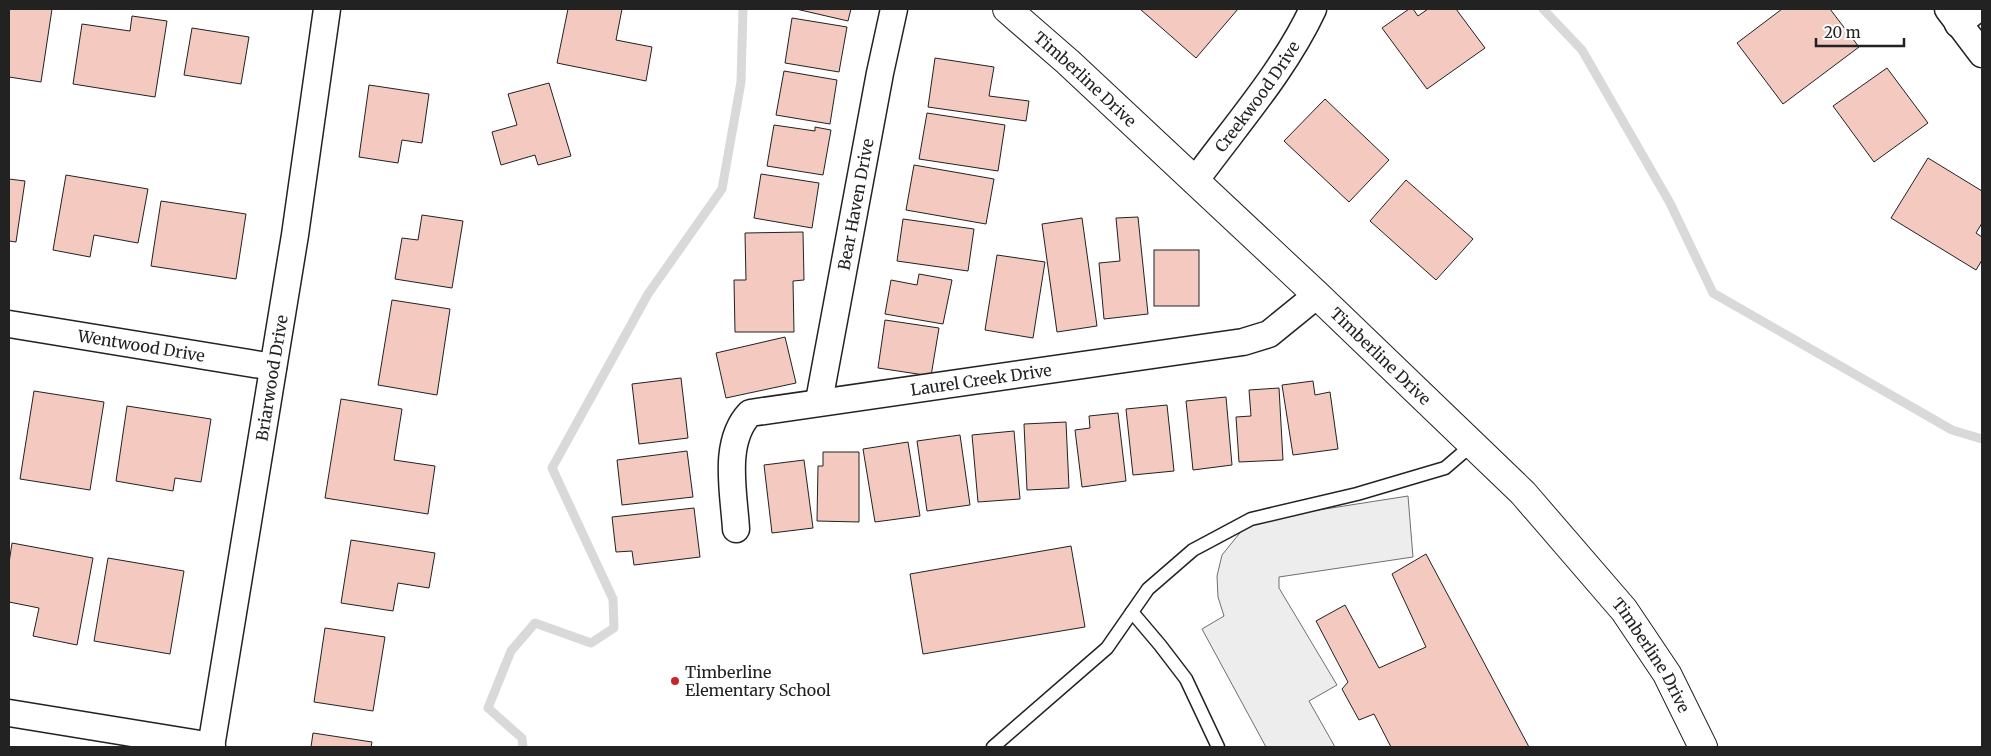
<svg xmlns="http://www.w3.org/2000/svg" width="1991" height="756" viewBox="0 0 1991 756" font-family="Merriweather,serif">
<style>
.parking{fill:#ededed;stroke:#6f6f6f}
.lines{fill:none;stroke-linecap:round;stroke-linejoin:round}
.stream{stroke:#d9d9d9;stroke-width:9}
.building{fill:#f3c9c0;stroke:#222}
.service-casing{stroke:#222;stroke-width:15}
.minor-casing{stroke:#222;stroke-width:29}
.tertiary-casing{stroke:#222;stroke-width:30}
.service{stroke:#fff;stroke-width:12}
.minor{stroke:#fff;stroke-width:26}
.tertiary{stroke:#fff;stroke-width:28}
.poi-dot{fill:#c62828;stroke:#fff;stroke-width:2}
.labels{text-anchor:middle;stroke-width:4;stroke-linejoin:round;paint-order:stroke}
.street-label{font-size:16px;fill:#222;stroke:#fff}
.poi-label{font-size:16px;fill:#222;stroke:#fff;text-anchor:start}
</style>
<rect width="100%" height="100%" fill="#fff"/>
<!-- parking -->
<path class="parking" d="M1408,496L1413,557L1279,577V588L1337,685L1309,701L1335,747H1266L1202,629L1224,616L1218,597L1217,576L1222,555L1243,529L1261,519Z"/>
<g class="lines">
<!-- stream -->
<g class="stream">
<path d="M1543,9L1582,50L1670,203L1713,293L1952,430L1982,439"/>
<path d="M523,747L522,738L488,708L511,651L535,623L591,643L614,628L613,599L552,468L648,294L722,189L741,82L743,9"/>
</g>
</g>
<!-- building -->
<g class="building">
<path d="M9,9H52L41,82L9,77Z"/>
<path d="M568,9H622L616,40L652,47L646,81L557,63Z"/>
<path d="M796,9H851L848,21Z"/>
<path d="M1140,9H1238L1196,58Z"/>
<path d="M1409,9H1413L1418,16L1428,9H1456L1485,48L1427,89L1382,28Z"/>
<path d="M1782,9H1830L1859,47L1783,104L1737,43Z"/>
<path d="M132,16L167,21L155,97L73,84L82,24L130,31Z"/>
<path d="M792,18L847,27L839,72L785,63Z"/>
<path d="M192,28L249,37L241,84L184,75Z"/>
<path d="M935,58L994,67L989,96L1029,101L1026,121L928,107Z"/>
<path d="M1887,68L1928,123L1874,162L1833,106Z"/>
<path d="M784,71L837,80L830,124L776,115Z"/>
<path d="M549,83L571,156L538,165L535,155L501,165L492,132L517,125L508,94Z"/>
<path d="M369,85L429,94L422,143L402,140L398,163L359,157Z"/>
<path d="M1325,99L1389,160L1349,202L1284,141Z"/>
<path d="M927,113L1005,125L998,171L919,159Z"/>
<path d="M774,125L815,131V127L831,130L823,175L767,166Z"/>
<path d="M1928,158L1982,191V223L1976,233L1982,237V260L1976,270L1891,218Z"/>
<path d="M914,165L994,179L986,224L906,210Z"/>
<path d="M761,174L819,183L812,228L754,218Z"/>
<path d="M66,175L148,189L138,243L94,235L90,257L53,250Z"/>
<path d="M9,179L25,181L16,242L9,241Z"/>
<path d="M1406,180L1473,239L1436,280L1370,221Z"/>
<path d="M161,201L246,214L236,279L151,266Z"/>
<path d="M422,215L463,221L452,288L395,279L402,238L418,240Z"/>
<path d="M1138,217L1148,314L1104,319L1099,263L1120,261L1116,218Z"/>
<path d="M1082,218L1097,326L1057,332L1042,224Z"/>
<path d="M903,219L974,229L968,271L897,261Z"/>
<path d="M803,232L804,280L793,281L794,332H735L734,280H746L745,233Z"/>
<rect x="1154" y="250" width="45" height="56"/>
<path d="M997,255L1045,262L1033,338L985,330Z"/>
<path d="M919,274L952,280L943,324L885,314L891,280L917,285Z"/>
<path d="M392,300L450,309L437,395L378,385Z"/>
<path d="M885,320L939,328L931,376L878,368Z"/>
<path d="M785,337L796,383L726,398L716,353Z"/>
<path d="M681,378L688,438L639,444L632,384Z"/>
<path d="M1313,381L1315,395L1330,392L1338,449L1293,455L1282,385Z"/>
<path d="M1279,388L1283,460L1239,462L1236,417L1251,416L1249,390Z"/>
<path d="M34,391L104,402L90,490L20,479Z"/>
<path d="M1226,397L1232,465L1193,470L1186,401Z"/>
<path d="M341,399L402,409L394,460L435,466L428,514L325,498Z"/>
<path d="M1167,405L1174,471L1133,475L1126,409Z"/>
<path d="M127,406L211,419L201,482L175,478L173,491L116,481Z"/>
<path d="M1118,413L1126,481L1082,487L1075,430L1090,428L1089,416Z"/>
<path d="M1066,422L1069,488L1027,490L1024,424Z"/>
<path d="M1014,431L1020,499L978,502L972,435Z"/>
<path d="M960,435L970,505L927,511L917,441Z"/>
<path d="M908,442L920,516L875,522L863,449Z"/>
<path d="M687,451L693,497L622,505L617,460Z"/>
<path d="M823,452H859V522L817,521L818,466H823Z"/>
<path d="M804,460L813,528L772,533L764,465Z"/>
<path d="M694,508L700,557L634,565L632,551L616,552L612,517Z"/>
<path d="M351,540L435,553L429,588L398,583L393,611L341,603Z"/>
<path d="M12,543L93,558L77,645L33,636L39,608L9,602V563Z"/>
<path d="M1071,546L1085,627L923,654L910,574Z"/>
<path d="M1426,554L1529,747H1391L1374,714L1359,720L1342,689L1348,682L1316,621L1345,605L1379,668L1426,647L1392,574Z"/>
<path d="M108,558L184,571L170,654L94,641Z"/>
<path d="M325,628L385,637L373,711L314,702Z"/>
<path d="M313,733L372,742L371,747H311Z"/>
</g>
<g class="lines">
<!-- service casing -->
<g class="service-casing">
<g id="service">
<path d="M1132,612L1160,645L1186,679L1218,747"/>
<path d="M993,747L1107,648L1148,589L1193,550L1251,519L1357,494L1445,468L1473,444"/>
</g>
</g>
<!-- minor casing -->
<g class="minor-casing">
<g id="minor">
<path d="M1948,9L1982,54"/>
<path d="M1958,24L1977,9"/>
<path id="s1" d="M1195,181C1235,126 1284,71 1313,9"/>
<path id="s2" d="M9,324L273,367"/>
<path id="s3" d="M819,401L880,73L894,9"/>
<path id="s4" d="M736,529C734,493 722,442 750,413L1243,342L1269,334L1317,295"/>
<path d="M9,713L212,746"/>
<path id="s5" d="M211,747L295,235L327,9"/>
</g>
</g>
<!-- tertiary casing -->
<g class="tertiary-casing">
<g id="tertiary">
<path id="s6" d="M1007,9L1068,62L1317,295L1523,493L1624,610L1667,674L1703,747"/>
</g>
</g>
<!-- service -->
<use href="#service" class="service"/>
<!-- minor -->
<use href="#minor" class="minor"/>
<!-- tertiary -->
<use href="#tertiary" class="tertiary"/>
</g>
<!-- markers -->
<circle class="poi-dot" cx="675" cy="681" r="5"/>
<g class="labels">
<!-- street labels -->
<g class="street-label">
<text dy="6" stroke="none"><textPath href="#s6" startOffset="105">Timberline Drive</textPath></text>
<text dy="6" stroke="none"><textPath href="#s1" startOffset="105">Creekwood Drive</textPath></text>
<text dy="6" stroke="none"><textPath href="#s3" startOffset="200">Bear Haven Drive</textPath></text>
<text dy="6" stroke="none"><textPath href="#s2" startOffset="134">Wentwood Drive</textPath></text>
<text dy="6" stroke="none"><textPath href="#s6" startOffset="510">Timberline Drive</textPath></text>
<text dy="6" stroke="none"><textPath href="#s5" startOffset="374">Briarwood Drive</textPath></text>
<text dy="6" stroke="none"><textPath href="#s4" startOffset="354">Laurel Creek Drive</textPath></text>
<text dy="6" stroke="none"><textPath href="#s6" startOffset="915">Timberline Drive</textPath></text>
</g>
<!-- poi labels -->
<g class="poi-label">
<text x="685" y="678">Timberline<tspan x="685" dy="18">Elementary School</tspan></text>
</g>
</g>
<!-- border -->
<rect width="1991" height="756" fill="none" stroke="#222222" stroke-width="20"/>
<!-- scale -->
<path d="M1816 38v8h88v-8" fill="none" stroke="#222222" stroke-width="2.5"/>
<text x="1824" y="38" font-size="15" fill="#222222" stroke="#ffffff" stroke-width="4" paint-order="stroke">20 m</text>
</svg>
